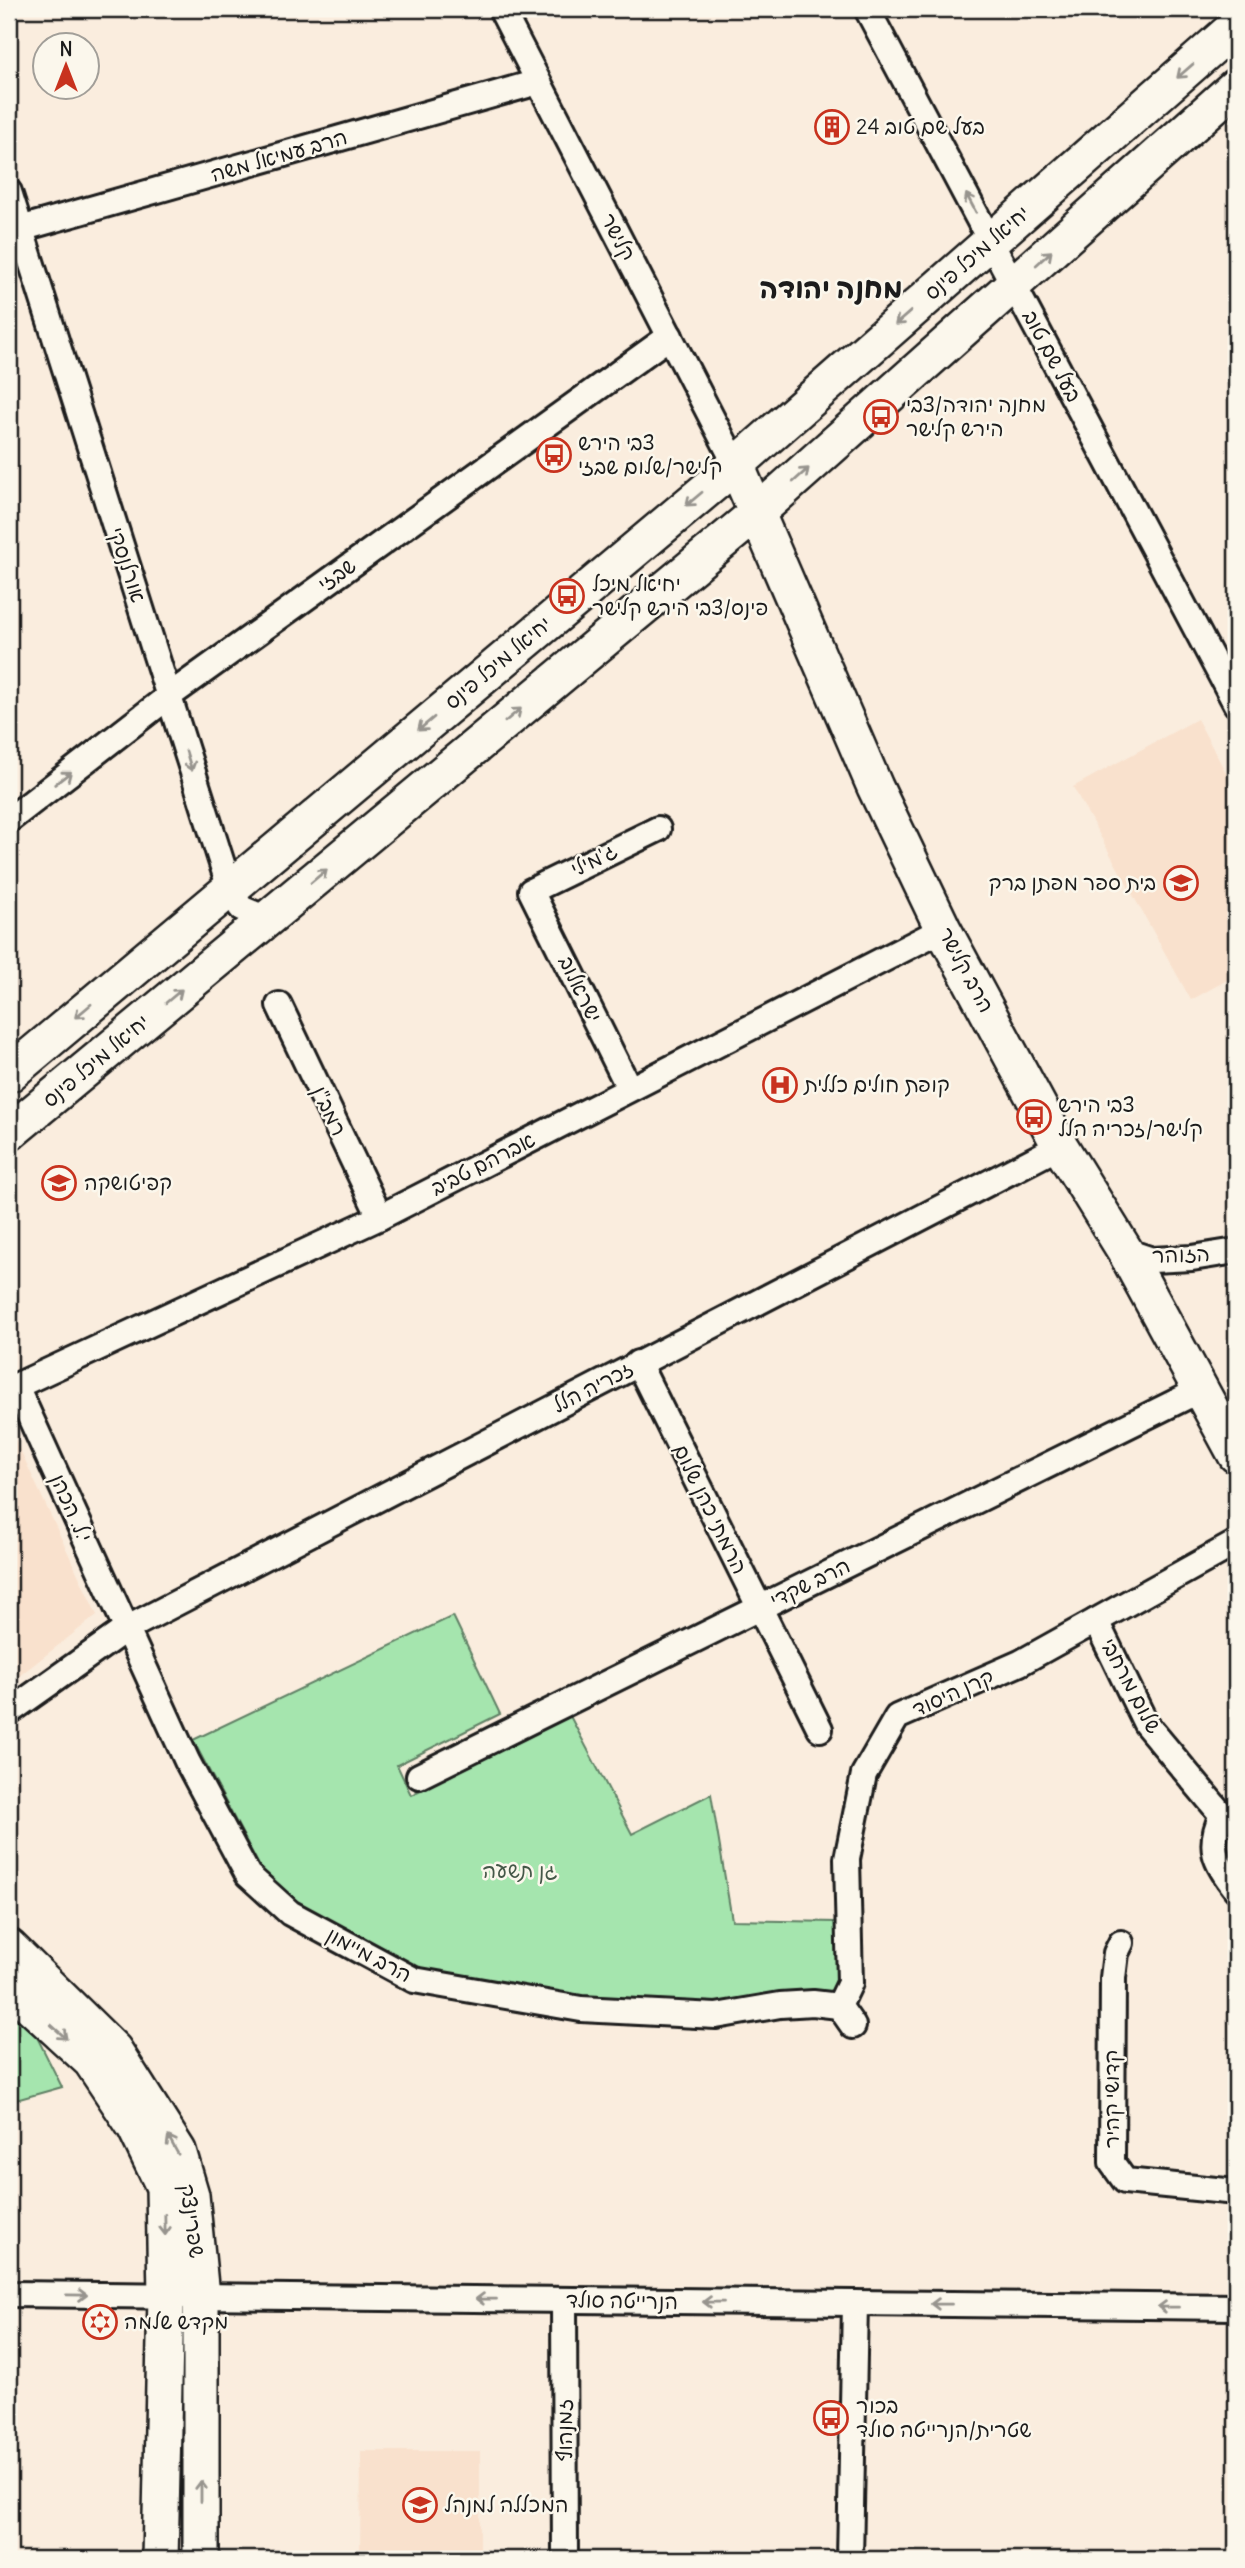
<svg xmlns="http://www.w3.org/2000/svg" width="1245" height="2568" viewBox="0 0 1245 2568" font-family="Delius,'Playpen Sans Hebrew',sans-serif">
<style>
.built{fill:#f9e1cd}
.green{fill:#a5e5ae;stroke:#608065;stroke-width:2}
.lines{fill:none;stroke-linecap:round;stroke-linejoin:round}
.street-casing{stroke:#1c1c1c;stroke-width:30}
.secondary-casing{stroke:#1c1c1c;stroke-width:40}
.street{stroke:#fbf7ec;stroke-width:24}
.secondary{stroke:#fbf7ec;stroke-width:35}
.oneway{stroke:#97948e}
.labels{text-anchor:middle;stroke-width:5;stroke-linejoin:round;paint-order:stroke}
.poi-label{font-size:21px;fill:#1c1c1c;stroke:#fbf7ec;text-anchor:start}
.street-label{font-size:21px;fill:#1c1c1c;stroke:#fbf7ec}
.park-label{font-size:21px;fill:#455848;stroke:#fbf7ec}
.district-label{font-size:28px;font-weight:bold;fill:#1c1c1c;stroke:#fbf7ec}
</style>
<rect width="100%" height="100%" fill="#faedde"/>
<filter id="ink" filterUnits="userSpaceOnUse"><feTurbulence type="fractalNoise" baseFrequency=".0143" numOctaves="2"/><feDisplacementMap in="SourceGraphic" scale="14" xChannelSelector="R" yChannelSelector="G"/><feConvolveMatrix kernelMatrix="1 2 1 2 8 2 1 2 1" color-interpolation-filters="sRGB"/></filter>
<g filter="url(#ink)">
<!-- built -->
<g class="built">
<path d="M1197,719L1236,791V975L1191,1000L1073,787Z"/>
<path d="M9,1426L97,1615L9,1684Z"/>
<path d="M361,2451H480V2559H360Z"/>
</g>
<!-- green -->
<g class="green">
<path d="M453,1616L500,1714L397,1765L411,1795L570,1716L632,1834L711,1794L732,1920L837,1922L841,1980L835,1995L779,1992L717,2006L586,2000L417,1970L295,1903L262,1871L193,1740Z"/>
<path d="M9,2011L37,2037L62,2087L9,2102Z"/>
</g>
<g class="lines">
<!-- street casing -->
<g class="street-casing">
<g id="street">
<path d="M501,9L736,465"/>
<path d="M867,9L1236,704"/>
<path d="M9,192L230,889L241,908L267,919"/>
<path d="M20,229L538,82"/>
<path d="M9,820L169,696L670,336"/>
<path d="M279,1005L380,1217"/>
<path d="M629,1088L531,891L658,829"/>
<path d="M1125,1251L1152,1260L1192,1258L1236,1251"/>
<path d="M638,1363L820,1729"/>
<path d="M1096,1621L1146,1724L1222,1815C1207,1847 1215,1863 1236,1889"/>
<path d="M9,1712L126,1629L1060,1146"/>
<path d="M419,1776L1200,1390"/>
<path d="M1121,1943L1116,1953L1113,1978L1112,2163L1125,2181L1236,2192"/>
<path d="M839,2006L850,1983L847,1859L864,1774L897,1717L1020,1663L1236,1543"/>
<path d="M853,2026L839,2006L813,2003L780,2005L716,2016L581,2009L414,1980L290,1913L248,1875L187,1761L16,1386L380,1217L943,929"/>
<path d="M9,2294L1236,2307"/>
<path d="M564,2300L565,2559"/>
<path d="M850,2559L855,2303"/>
</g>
</g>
<!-- secondary casing -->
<g class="secondary-casing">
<g id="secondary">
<path d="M736,465L875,787L943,929L1060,1146L1125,1251L1236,1455"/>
<path d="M9,1074L736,465L1236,26"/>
<path d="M9,1133L758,512L1236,86"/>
<path d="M9,1947L114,2050L178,2151L191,2195L201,2296V2559"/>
<path d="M9,1986L91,2061L135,2127L164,2187L166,2296L160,2559"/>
</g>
</g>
<!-- street -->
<use href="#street" class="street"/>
<!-- secondary -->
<use href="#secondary" class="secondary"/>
</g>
<!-- one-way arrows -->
<defs><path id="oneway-shaft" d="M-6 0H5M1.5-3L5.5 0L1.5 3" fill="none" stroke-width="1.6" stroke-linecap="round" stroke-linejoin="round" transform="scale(1.75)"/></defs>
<g class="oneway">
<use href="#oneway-shaft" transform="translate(1185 71) rotate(139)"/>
<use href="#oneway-shaft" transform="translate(971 203) rotate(-118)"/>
<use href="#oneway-shaft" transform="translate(1044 258) rotate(-42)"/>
<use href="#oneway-shaft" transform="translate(903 318) rotate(139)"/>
<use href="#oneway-shaft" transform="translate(801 475) rotate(-42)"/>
<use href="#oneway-shaft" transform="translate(694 499) rotate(140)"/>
<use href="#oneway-shaft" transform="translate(513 715) rotate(-40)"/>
<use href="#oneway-shaft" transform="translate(426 724) rotate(140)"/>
<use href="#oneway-shaft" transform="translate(189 761) rotate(73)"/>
<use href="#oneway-shaft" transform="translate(63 778) rotate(-38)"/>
<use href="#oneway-shaft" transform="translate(319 876) rotate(-40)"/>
<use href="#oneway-shaft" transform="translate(174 996) rotate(-40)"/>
<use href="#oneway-shaft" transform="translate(83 1011) rotate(140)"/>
<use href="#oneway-shaft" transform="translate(59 2032) rotate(42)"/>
<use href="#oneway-shaft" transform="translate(173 2145) rotate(-119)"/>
<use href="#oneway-shaft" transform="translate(165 2225) rotate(89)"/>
<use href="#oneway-shaft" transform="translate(77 2295) rotate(1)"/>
<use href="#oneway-shaft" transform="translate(486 2299) rotate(-179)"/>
<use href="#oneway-shaft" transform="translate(713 2302) rotate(-179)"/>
<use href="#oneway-shaft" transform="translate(941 2304) rotate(-179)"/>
<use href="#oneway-shaft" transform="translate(1168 2307) rotate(-179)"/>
<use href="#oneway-shaft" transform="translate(201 2491) rotate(-90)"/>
</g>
</g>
<!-- icons -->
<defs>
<g id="building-ring" transform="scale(1.75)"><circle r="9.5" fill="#fbf7ec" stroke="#c8321e" stroke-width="1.5"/><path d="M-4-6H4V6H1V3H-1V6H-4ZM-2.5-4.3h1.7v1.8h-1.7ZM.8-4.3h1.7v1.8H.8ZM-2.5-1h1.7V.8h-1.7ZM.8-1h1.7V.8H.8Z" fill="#c8321e"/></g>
<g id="bus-ring" transform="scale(1.75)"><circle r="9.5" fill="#fbf7ec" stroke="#c8321e" stroke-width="1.5"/><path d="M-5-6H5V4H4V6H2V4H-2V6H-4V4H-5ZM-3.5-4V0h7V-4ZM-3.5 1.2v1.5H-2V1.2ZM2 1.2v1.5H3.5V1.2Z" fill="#c8321e"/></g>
<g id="school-ring" transform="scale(1.75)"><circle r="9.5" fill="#fbf7ec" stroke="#c8321e" stroke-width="1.5"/><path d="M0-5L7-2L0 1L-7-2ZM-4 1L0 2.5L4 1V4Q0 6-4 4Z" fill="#c8321e"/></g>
<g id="hospital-ring" transform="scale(1.75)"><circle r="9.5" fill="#fbf7ec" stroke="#c8321e" stroke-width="1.5"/><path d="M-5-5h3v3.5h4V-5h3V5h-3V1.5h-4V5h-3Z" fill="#c8321e"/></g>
<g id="synagogue-ring" transform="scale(1.75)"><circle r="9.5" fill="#fbf7ec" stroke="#c8321e" stroke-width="1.5"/><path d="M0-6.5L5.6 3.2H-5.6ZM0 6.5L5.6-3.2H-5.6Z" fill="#c8321e"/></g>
<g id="university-ring" transform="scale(1.75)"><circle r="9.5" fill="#fbf7ec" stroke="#c8321e" stroke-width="1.5"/><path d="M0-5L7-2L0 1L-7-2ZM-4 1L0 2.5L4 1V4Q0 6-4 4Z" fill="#c8321e"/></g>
</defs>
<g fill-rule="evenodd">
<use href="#building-ring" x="832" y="127"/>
<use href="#bus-ring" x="881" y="417"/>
<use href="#bus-ring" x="554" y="455"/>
<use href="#bus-ring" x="567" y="596"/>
<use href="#school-ring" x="1181" y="883"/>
<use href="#hospital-ring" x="780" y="1085"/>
<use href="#bus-ring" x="1034" y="1117"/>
<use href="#school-ring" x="59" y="1183"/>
<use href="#synagogue-ring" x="100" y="2322"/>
<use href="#bus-ring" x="831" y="2418"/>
<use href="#university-ring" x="420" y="2505"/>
</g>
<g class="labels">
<!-- poi labels -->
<g class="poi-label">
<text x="856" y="134">בעל שם טוב 24</text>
<text x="906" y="412">מחנה יהודה/צבי<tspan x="906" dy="24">הירש קלישר</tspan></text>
<text x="578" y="450">צבי הירש<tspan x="578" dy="24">קלישר/שלום שבזי</tspan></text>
<text x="592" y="591">יחיאל מיכל<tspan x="592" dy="24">פינס/צבי הירש קלישר</tspan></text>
<text x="1156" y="890" text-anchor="end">בית ספר מפתן ברק</text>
<text x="804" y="1092">קופת חולים כללית</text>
<text x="1058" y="1112">צבי הירש<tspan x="1058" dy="24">קלישר/זכריה הלל</tspan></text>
<text x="84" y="1190">קפיטושקה</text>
<text x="124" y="2329">מקדש שלמה</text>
<text x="856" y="2413">בכור<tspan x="856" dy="24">שטרית/הנרייטה סולד</tspan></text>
<text x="444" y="2512">המכללה למנהל</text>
</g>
<!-- street labels -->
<g class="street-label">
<text transform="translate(279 156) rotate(-16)" y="7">הרב עמיאל משה</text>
<text transform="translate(618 237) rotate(62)" y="7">קלישר</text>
<text transform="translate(977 253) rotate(-41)" y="7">יחיאל מיכל פינס</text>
<text transform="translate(1052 356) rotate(62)" y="7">בעל שם טוב</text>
<text transform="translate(127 565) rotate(72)" y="7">אורלנסקי</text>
<text transform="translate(337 575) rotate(-36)" y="7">שבזי</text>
<text transform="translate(498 663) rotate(-40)" y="7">יחיאל מיכל פינס</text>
<text transform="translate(594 860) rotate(-26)" y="7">ג'מילי</text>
<text transform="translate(966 970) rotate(62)" y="7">הרב קלישר</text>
<text transform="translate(580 989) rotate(64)" y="7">ישראלוב</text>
<text transform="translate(96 1061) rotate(-40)" y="7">יחיאל מיכל פינס</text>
<text transform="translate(329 1111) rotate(65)" y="7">רמב"ן</text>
<text transform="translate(483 1164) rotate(-27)" y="7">אברהם טביב</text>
<text transform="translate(1181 1255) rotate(-2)" y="7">הזוהר</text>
<text transform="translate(593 1387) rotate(-27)" y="7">זכריה הלל</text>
<text transform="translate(71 1508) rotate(66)" y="7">י.ל. הכהן</text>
<text transform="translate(710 1509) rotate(64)" y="7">הרמתי כהן שלום</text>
<text transform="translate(810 1583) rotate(-26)" y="7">הרב שקדי</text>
<text transform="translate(1131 1686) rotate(62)" y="7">שלום מרחבי</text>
<text transform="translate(953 1693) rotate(-24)" y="7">קרן היסוד</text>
<text transform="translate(369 1955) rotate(28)" y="7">הרב מיימון</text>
<text transform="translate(1112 2099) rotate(-90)" y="7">קדושי קהיר</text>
<text transform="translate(192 2221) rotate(82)" y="7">שפרינצק</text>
<text transform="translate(622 2301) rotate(1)" y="7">הנרייטה סולד</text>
<text transform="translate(565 2430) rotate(-90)" y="7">זמנהוף</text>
</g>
<!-- park labels -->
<g class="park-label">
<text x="520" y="1878">גן תשעה</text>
</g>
<!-- district labels -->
<g class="district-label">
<text x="831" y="298">מחנה יהודה</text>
</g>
</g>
<!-- margin -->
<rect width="1245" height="2568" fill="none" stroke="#fbf7ec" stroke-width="35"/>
<rect x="18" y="18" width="1210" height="2533" fill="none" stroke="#1c1c1c" stroke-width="2.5" filter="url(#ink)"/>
<!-- north arrow -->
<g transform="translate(66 66)"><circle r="33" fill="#fbf7ec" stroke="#a29f99" stroke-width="2"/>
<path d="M0-5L12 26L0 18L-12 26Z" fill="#c8321e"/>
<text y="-10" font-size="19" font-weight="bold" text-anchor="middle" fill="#1c1c1c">N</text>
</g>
</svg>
